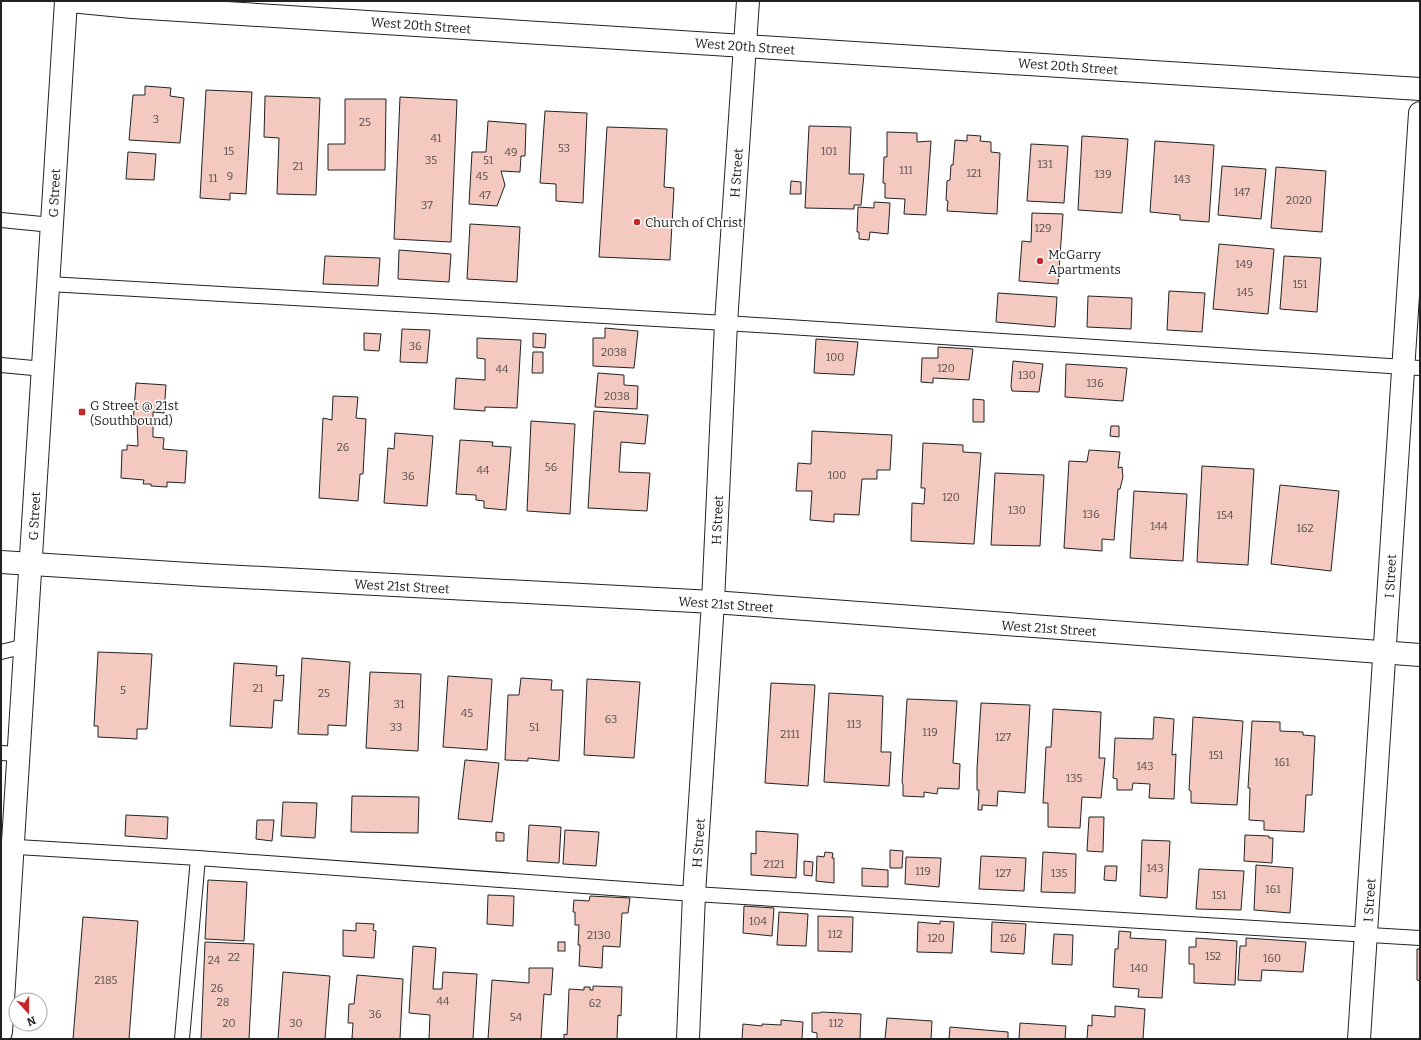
<svg xmlns="http://www.w3.org/2000/svg" width="1421" height="1040" viewBox="0 0 1421 1040" font-family="Bitter,serif">
<style>
.building{fill:#f3c9c0;stroke:#222}
.lines{fill:none;stroke-linecap:round;stroke-linejoin:round}
.lane-casing{stroke:#222;stroke-width:16}
.street-casing{stroke:#222;stroke-width:24}
.secondary-casing{stroke:#222;stroke-width:24}
.lane{stroke:#fff;stroke-width:14}
.street{stroke:#fff;stroke-width:22}
.secondary{stroke:#fff;stroke-width:22}
.poi-dot{fill:#c62828;stroke:#fff;stroke-width:1.5}
.labels{text-anchor:middle;stroke-width:3;stroke-linejoin:round;paint-order:stroke}
.number-label{font-size:11px;fill:#564c4a}
.street-label{font-size:13px;fill:#222;stroke:#fff}
.poi-label{font-size:13px;fill:#222;stroke:#fff;text-anchor:start}
</style>
<rect width="100%" height="100%" fill="#fff"/>
<!-- building -->
<g class="building">
<path d="M145,86L171,88L170,96L184,98L180,143L129,140L133,95H145Z"/>
<path d="M206,90L252,92L246,194L230,193V200L200,198Z"/>
<path d="M265,96L320,98L316,195L277,194L279,138L264,137Z"/>
<path d="M400,97L457,100L451,242L394,239Z"/>
<path d="M345,99H386L385,170H328V144H345Z"/>
<path d="M545,111L587,113L583,203L556,201V184L540,183Z"/>
<path d="M488,121L526,124L525,156H521L520,172L501,171L505,185L497,206L469,204L472,152H486Z"/>
<path d="M809,126L851,127L849,174H864L861,205H854V209L805,208Z"/>
<path d="M607,127L667,129L664,187L674,188L670,260L599,257Z"/>
<path d="M887,132L917,133V142L931,141L926,215L904,214L905,199L885,198V183H883L884,157H887Z"/>
<path d="M967,135L981,136L980,141L991,142V152L1000,153L997,214L947,211L948,201L946,200L947,181L950,180L951,165H953L955,140L967,141Z"/>
<path d="M1082,136L1128,139L1122,213L1078,210Z"/>
<path d="M1155,141L1214,145L1209,222L1180,220V215L1150,212Z"/>
<path d="M1031,144L1068,146L1064,203L1027,201Z"/>
<path d="M128,152L156,154L154,180L126,179Z"/>
<path d="M1222,166L1266,169L1261,219L1218,215Z"/>
<path d="M1276,167L1326,171L1322,232L1271,228Z"/>
<path d="M791,181L801,182V194H790Z"/>
<path d="M874,202L890,203L888,234L870,232L869,240L859,239V232H857L858,207L874,208Z"/>
<path d="M1032,213L1063,214L1058,284L1019,281L1022,241L1031,242Z"/>
<path d="M470,224L520,227L517,282L467,279Z"/>
<path d="M1219,244L1274,249L1268,314L1213,309Z"/>
<path d="M399,250L451,254L449,282L398,279Z"/>
<path d="M325,256L380,258L378,286L323,284Z"/>
<path d="M1284,256L1321,258L1317,312L1280,309Z"/>
<path d="M1169,291L1205,293L1202,332L1167,330Z"/>
<path d="M998,293L1057,297L1055,327L996,322Z"/>
<path d="M1088,296L1132,298L1131,329L1087,327Z"/>
<path d="M605,328L638,331L634,368L593,366V338H605Z"/>
<path d="M402,329L430,330L427,363L400,362Z"/>
<path d="M364,333L381,334L379,351L364,350Z"/>
<path d="M533,333L546,334L545,348L533,347Z"/>
<path d="M477,338L521,340L517,408L485,407V411L454,409L456,378L485,380V359L477,358Z"/>
<path d="M816,339L858,342L854,375L814,373Z"/>
<path d="M938,347L973,349L969,380L933,378V383L921,382L922,358H938Z"/>
<path d="M533,352H543V373H532Z"/>
<path d="M1013,361L1043,364L1039,392L1012,391L1011,386Z"/>
<path d="M1066,364L1127,368L1123,401L1065,397Z"/>
<path d="M598,373L624,375V385L638,386L637,409L595,407Z"/>
<path d="M136,383L166,385L164,413L153,412V437L164,438L163,449L187,451L185,483L167,482V487L151,486V484H143L144,480L121,478L122,450H127V445L138,446L137,422H133Z"/>
<path d="M333,396L358,397L356,418L366,419L363,474H360L358,501L319,498L323,418L332,420Z"/>
<path d="M973,399L984,400V422H973Z"/>
<path d="M594,411L648,415L645,444L621,442L619,472L650,473L647,511L588,508Z"/>
<path d="M531,421L575,424L570,514L527,511Z"/>
<path d="M1111,426H1119V437L1110,436Z"/>
<path d="M812,431L892,435L890,470H877V479H862L859,515L834,514V522L810,520L812,491H796L798,463L811,464Z"/>
<path d="M395,433L433,436L427,506L384,503L388,448L394,449Z"/>
<path d="M460,440L493,442L492,446L511,447L506,510L484,508V501L476,500V495L456,494Z"/>
<path d="M923,443L963,445V452L981,453L974,544L911,541L912,503L924,504L925,488H921Z"/>
<path d="M1089,450L1120,452L1118,468L1122,467L1123,477L1120,489H1118L1114,540L1102,539V551L1064,548L1069,461L1087,462Z"/>
<path d="M1202,466L1254,469L1248,565L1197,562Z"/>
<path d="M995,473L1044,475L1040,546L991,545Z"/>
<path d="M1280,485L1339,491L1331,571L1271,564Z"/>
<path d="M1134,491L1187,494L1183,561L1130,558Z"/>
<path d="M98,652L152,654L147,729H137V739L98,737V726H94Z"/>
<path d="M302,658L350,662L346,726L328,725V735L298,734Z"/>
<path d="M234,663L277,666L276,676L284,675L282,701L274,700L272,728L230,726Z"/>
<path d="M370,672L421,674L418,751L366,748Z"/>
<path d="M448,676L492,679L487,750L443,747Z"/>
<path d="M521,678L552,680L551,690H563L559,761L528,758V761L505,760L508,695H519Z"/>
<path d="M587,679L640,682L634,758L584,755Z"/>
<path d="M771,683L815,685L808,786L765,783Z"/>
<path d="M829,693L883,696L881,752H891L889,786L824,782Z"/>
<path d="M907,699L957,701L953,763L960,764L959,789L938,788L937,794L924,792V797L903,796V784L902,783Z"/>
<path d="M981,703L1030,705L1025,793L998,791L997,806L982,805V810H978L979,790H977V769Z"/>
<path d="M1053,709L1101,712L1099,758H1105L1101,798L1082,797L1080,828L1048,827V803H1043L1046,747H1051Z"/>
<path d="M1154,717L1174,719L1172,755L1176,754L1174,799L1149,798L1150,784L1133,783L1132,790H1117V779L1113,778L1115,738L1153,739Z"/>
<path d="M1193,717L1243,721L1237,805L1191,803V791L1189,790Z"/>
<path d="M1252,721L1280,722V731L1303,732V735L1315,736L1312,795H1306L1304,832L1264,830V821L1249,820L1250,788H1248Z"/>
<path d="M465,760L499,763L492,822L458,819Z"/>
<path d="M352,796L419,797L418,833L351,832Z"/>
<path d="M283,802L317,803L315,838L281,836Z"/>
<path d="M126,815L168,817L167,839L125,836Z"/>
<path d="M1089,817H1104L1103,852L1087,851Z"/>
<path d="M257,820H274L272,841L256,839Z"/>
<path d="M529,825L561,827L559,863L527,861Z"/>
<path d="M565,830L599,832L596,866L563,864Z"/>
<path d="M756,831L798,834L796,878L751,875V853L756,854Z"/>
<path d="M496,832L504,833V841H496Z"/>
<path d="M1245,835L1269,836V838H1273L1272,863L1244,861Z"/>
<path d="M1142,840L1170,841L1167,898L1140,896Z"/>
<path d="M890,850L903,851L902,868H890Z"/>
<path d="M825,852L833,853L832,858H834V883L816,881L817,856L824,857Z"/>
<path d="M1043,852L1076,854L1075,893L1041,892Z"/>
<path d="M981,856L1026,858L1024,891L979,889Z"/>
<path d="M906,857L941,858L939,887L905,884Z"/>
<path d="M804,861L813,862L812,876L804,875Z"/>
<path d="M1256,865L1293,868L1290,913L1254,910Z"/>
<path d="M1105,866H1117L1116,881L1104,880Z"/>
<path d="M862,868L888,870V887L862,886Z"/>
<path d="M1199,869L1244,871L1241,910L1196,909Z"/>
<path d="M208,880L247,882L244,941L205,939Z"/>
<path d="M488,895L514,896L513,926L487,924Z"/>
<path d="M590,896L630,898L628,913H622L620,947L603,946L602,968L579,966L580,945H578L579,925H575V912H573L574,900L589,901Z"/>
<path d="M744,906L774,908L772,936L743,933Z"/>
<path d="M779,912L808,914L806,946L777,945Z"/>
<path d="M818,916L853,917L852,952L818,951Z"/>
<path d="M83,917L138,921L129,1039H73Z"/>
<path d="M940,921L954,922L952,953L917,952L918,922L940,924Z"/>
<path d="M992,922L1026,924L1024,954L991,952Z"/>
<path d="M356,923L374,924L373,930L376,931L374,958L343,956V930L356,931Z"/>
<path d="M1119,931L1131,932L1130,938L1166,940L1162,998L1138,997L1139,989L1113,987L1115,949H1118Z"/>
<path d="M1054,934L1073,935L1072,965L1052,964Z"/>
<path d="M1196,938L1237,941L1235,985L1194,983V964H1189V947H1196Z"/>
<path d="M1246,938L1306,942L1303,972L1262,970L1261,981L1238,980L1240,946H1246Z"/>
<path d="M205,942L254,944L249,1039H201Z"/>
<rect x="558" y="942" width="7" height="9"/>
<path d="M413,946L436,948L433,989H442L443,972L477,974L473,1039H429L430,1015L409,1013Z"/>
<path d="M1417,949H1420V981L1417,980Z"/>
<path d="M529,968H553L551,995L544,994L541,1039H488L492,980L529,983Z"/>
<path d="M283,972L330,976L325,1039H278Z"/>
<path d="M357,975L403,979L400,1039H356L352,1038L353,1023H348L349,1004H354Z"/>
<path d="M593,986L622,987L621,1016L618,1015L617,1039H564V1034L567,1035L569,989L584,990V987H590V990H593Z"/>
<path d="M1115,1006L1145,1009L1143,1039H1087L1088,1025L1092,1026V1015L1115,1017Z"/>
<path d="M821,1012L861,1014L860,1039H817V1033L812,1032V1013H820Z"/>
<path d="M887,1018L932,1021L931,1039H885Z"/>
<path d="M781,1020L803,1022L802,1039H742L743,1024L762,1026V1024L781,1025Z"/>
<path d="M1020,1023L1066,1026L1065,1039H1019Z"/>
<path d="M950,1027L1008,1032V1039H949Z"/>
</g>
<g class="lines">
<!-- lane casing -->
<g class="lane-casing">
<g id="lane">
<path d="M1,220L52,225"/>
<path d="M49,284L726,323L1420,368"/>
<path d="M1,365L44,369"/>
<path d="M1,652L26,646"/>
<path d="M1,753L19,754"/>
<path d="M1,846L198,858L694,894L1420,938"/>
<path d="M182,1039L198,858"/>
</g>
</g>
<!-- street casing -->
<g class="street-casing">
<g id="street">
<path d="M70,1L132,7L1420,89"/>
<path d="M1,562L205,575L713,602L1420,655"/>
<path d="M688,1039L694,894L713,602L726,323L748,1"/>
<path d="M1359,1039L1420,113"/>
</g>
</g>
<!-- secondary casing -->
<g class="secondary-casing">
<path id="secondary" d="M1,1032L66,1"/>
</g>
<!-- lane -->
<use href="#lane" class="lane"/>
<!-- street -->
<use href="#street" class="street"/>
<!-- secondary -->
<use href="#secondary" class="secondary"/>
</g>
<!-- markers -->
<g class="poi-dot">
<circle cx="637" cy="222" r="4"/>
<circle cx="1040" cy="261" r="4"/>
<rect x="78" y="408" width="8" height="8" rx="2"/>
</g>
<g class="labels">
<!-- number labels -->
<g class="number-label">
<text x="156" y="123">3</text>
<text x="365" y="126">25</text>
<text x="436" y="142">41</text>
<text x="564" y="152">53</text>
<text x="229" y="155">15</text>
<text x="829" y="155">101</text>
<text x="511" y="156">49</text>
<text x="431" y="164">35</text>
<text x="488" y="164">51</text>
<text x="1045" y="168">131</text>
<text x="298" y="170">21</text>
<text x="906" y="174">111</text>
<text x="974" y="177">121</text>
<text x="1103" y="178">139</text>
<text x="230" y="180">9</text>
<text x="482" y="180">45</text>
<text x="213" y="182">11</text>
<text x="1182" y="183">143</text>
<text x="1242" y="196">147</text>
<text x="485" y="199">47</text>
<text x="1299" y="204">2020</text>
<text x="427" y="209">37</text>
<text x="1043" y="232">129</text>
<text x="1244" y="268">149</text>
<text x="1300" y="288">151</text>
<text x="1245" y="296">145</text>
<text x="415" y="350">36</text>
<text x="614" y="356">2038</text>
<text x="835" y="361">100</text>
<text x="946" y="372">120</text>
<text x="502" y="373">44</text>
<text x="1027" y="379">130</text>
<text x="1095" y="387">136</text>
<text x="617" y="400">2038</text>
<text x="343" y="451">26</text>
<text x="551" y="471">56</text>
<text x="483" y="474">44</text>
<text x="837" y="479">100</text>
<text x="408" y="480">36</text>
<text x="951" y="501">120</text>
<text x="1017" y="514">130</text>
<text x="1091" y="518">136</text>
<text x="1225" y="519">154</text>
<text x="1159" y="530">144</text>
<text x="1305" y="532">162</text>
<text x="258" y="692">21</text>
<text x="123" y="694">5</text>
<text x="324" y="697">25</text>
<text x="399" y="708">31</text>
<text x="467" y="717">45</text>
<text x="611" y="723">63</text>
<text x="854" y="728">113</text>
<text x="396" y="731">33</text>
<text x="534" y="731">51</text>
<text x="930" y="736">119</text>
<text x="790" y="738">2111</text>
<text x="1003" y="741">127</text>
<text x="1216" y="759">151</text>
<text x="1282" y="766">161</text>
<text x="1145" y="770">143</text>
<text x="1074" y="782">135</text>
<text x="774" y="868">2121</text>
<text x="1155" y="872">143</text>
<text x="923" y="875">119</text>
<text x="1003" y="877">127</text>
<text x="1059" y="877">135</text>
<text x="1273" y="893">161</text>
<text x="1219" y="899">151</text>
<text x="758" y="925">104</text>
<text x="835" y="938">112</text>
<text x="599" y="939">2130</text>
<text x="936" y="942">120</text>
<text x="1008" y="942">126</text>
<text x="1213" y="960">152</text>
<text x="234" y="961">22</text>
<text x="1272" y="962">160</text>
<text x="214" y="964">24</text>
<text x="1139" y="972">140</text>
<text x="106" y="984">2185</text>
<text x="217" y="992">26</text>
<text x="443" y="1005">44</text>
<text x="223" y="1006">28</text>
<text x="595" y="1007">62</text>
<text x="375" y="1018">36</text>
<text x="516" y="1021">54</text>
<text x="229" y="1027">20</text>
<text x="296" y="1027">30</text>
<text x="836" y="1027">112</text>
</g>
<!-- street labels -->
<g class="street-label">
<text transform="translate(421 25) rotate(4)" y="5">West 20th Street</text>
<text transform="translate(745 46) rotate(4)" y="5">West 20th Street</text>
<text transform="translate(1068 66) rotate(4)" y="5">West 20th Street</text>
<text transform="translate(736 173) rotate(-86)" y="5">H Street</text>
<text transform="translate(54 193) rotate(-87)" y="5">G Street</text>
<text transform="translate(34 516) rotate(-87)" y="5">G Street</text>
<text transform="translate(717 520) rotate(-87)" y="5">H Street</text>
<text transform="translate(1390 576) rotate(-87)" y="5">I Street</text>
<text transform="translate(402 586) rotate(3)" y="5">West 21st Street</text>
<text transform="translate(726 604) rotate(4)" y="5">West 21st Street</text>
<text transform="translate(1049 628) rotate(4)" y="5">West 21st Street</text>
<text transform="translate(698 843) rotate(-86)" y="5">H Street</text>
<text transform="translate(1369 900) rotate(-86)" y="5">I Street</text>
</g>
<!-- poi labels -->
<g class="poi-label">
<text x="645" y="227">Church of Christ</text>
<text x="1048" y="259">McGarry<tspan x="1048" dy="15">Apartments</tspan></text>
<text x="90" y="410">G Street @ 21st<tspan x="90" dy="15">(Southbound)</tspan></text>
</g>
</g>
<!-- border -->
<rect width="1421" height="1040" fill="none" stroke="#222222" stroke-width="4"/>
<!-- north arrow -->
<g transform="translate(28 1012) rotate(159)"><circle r="19" fill="#ffffff" stroke="#a7a7a7"/>
<path d="M0-3L7 15L0 10L-7 15Z" fill="#c62828"/>
<text y="-6" font-size="11" font-weight="bold" text-anchor="middle" fill="#222222">N</text>
</g>
</svg>
